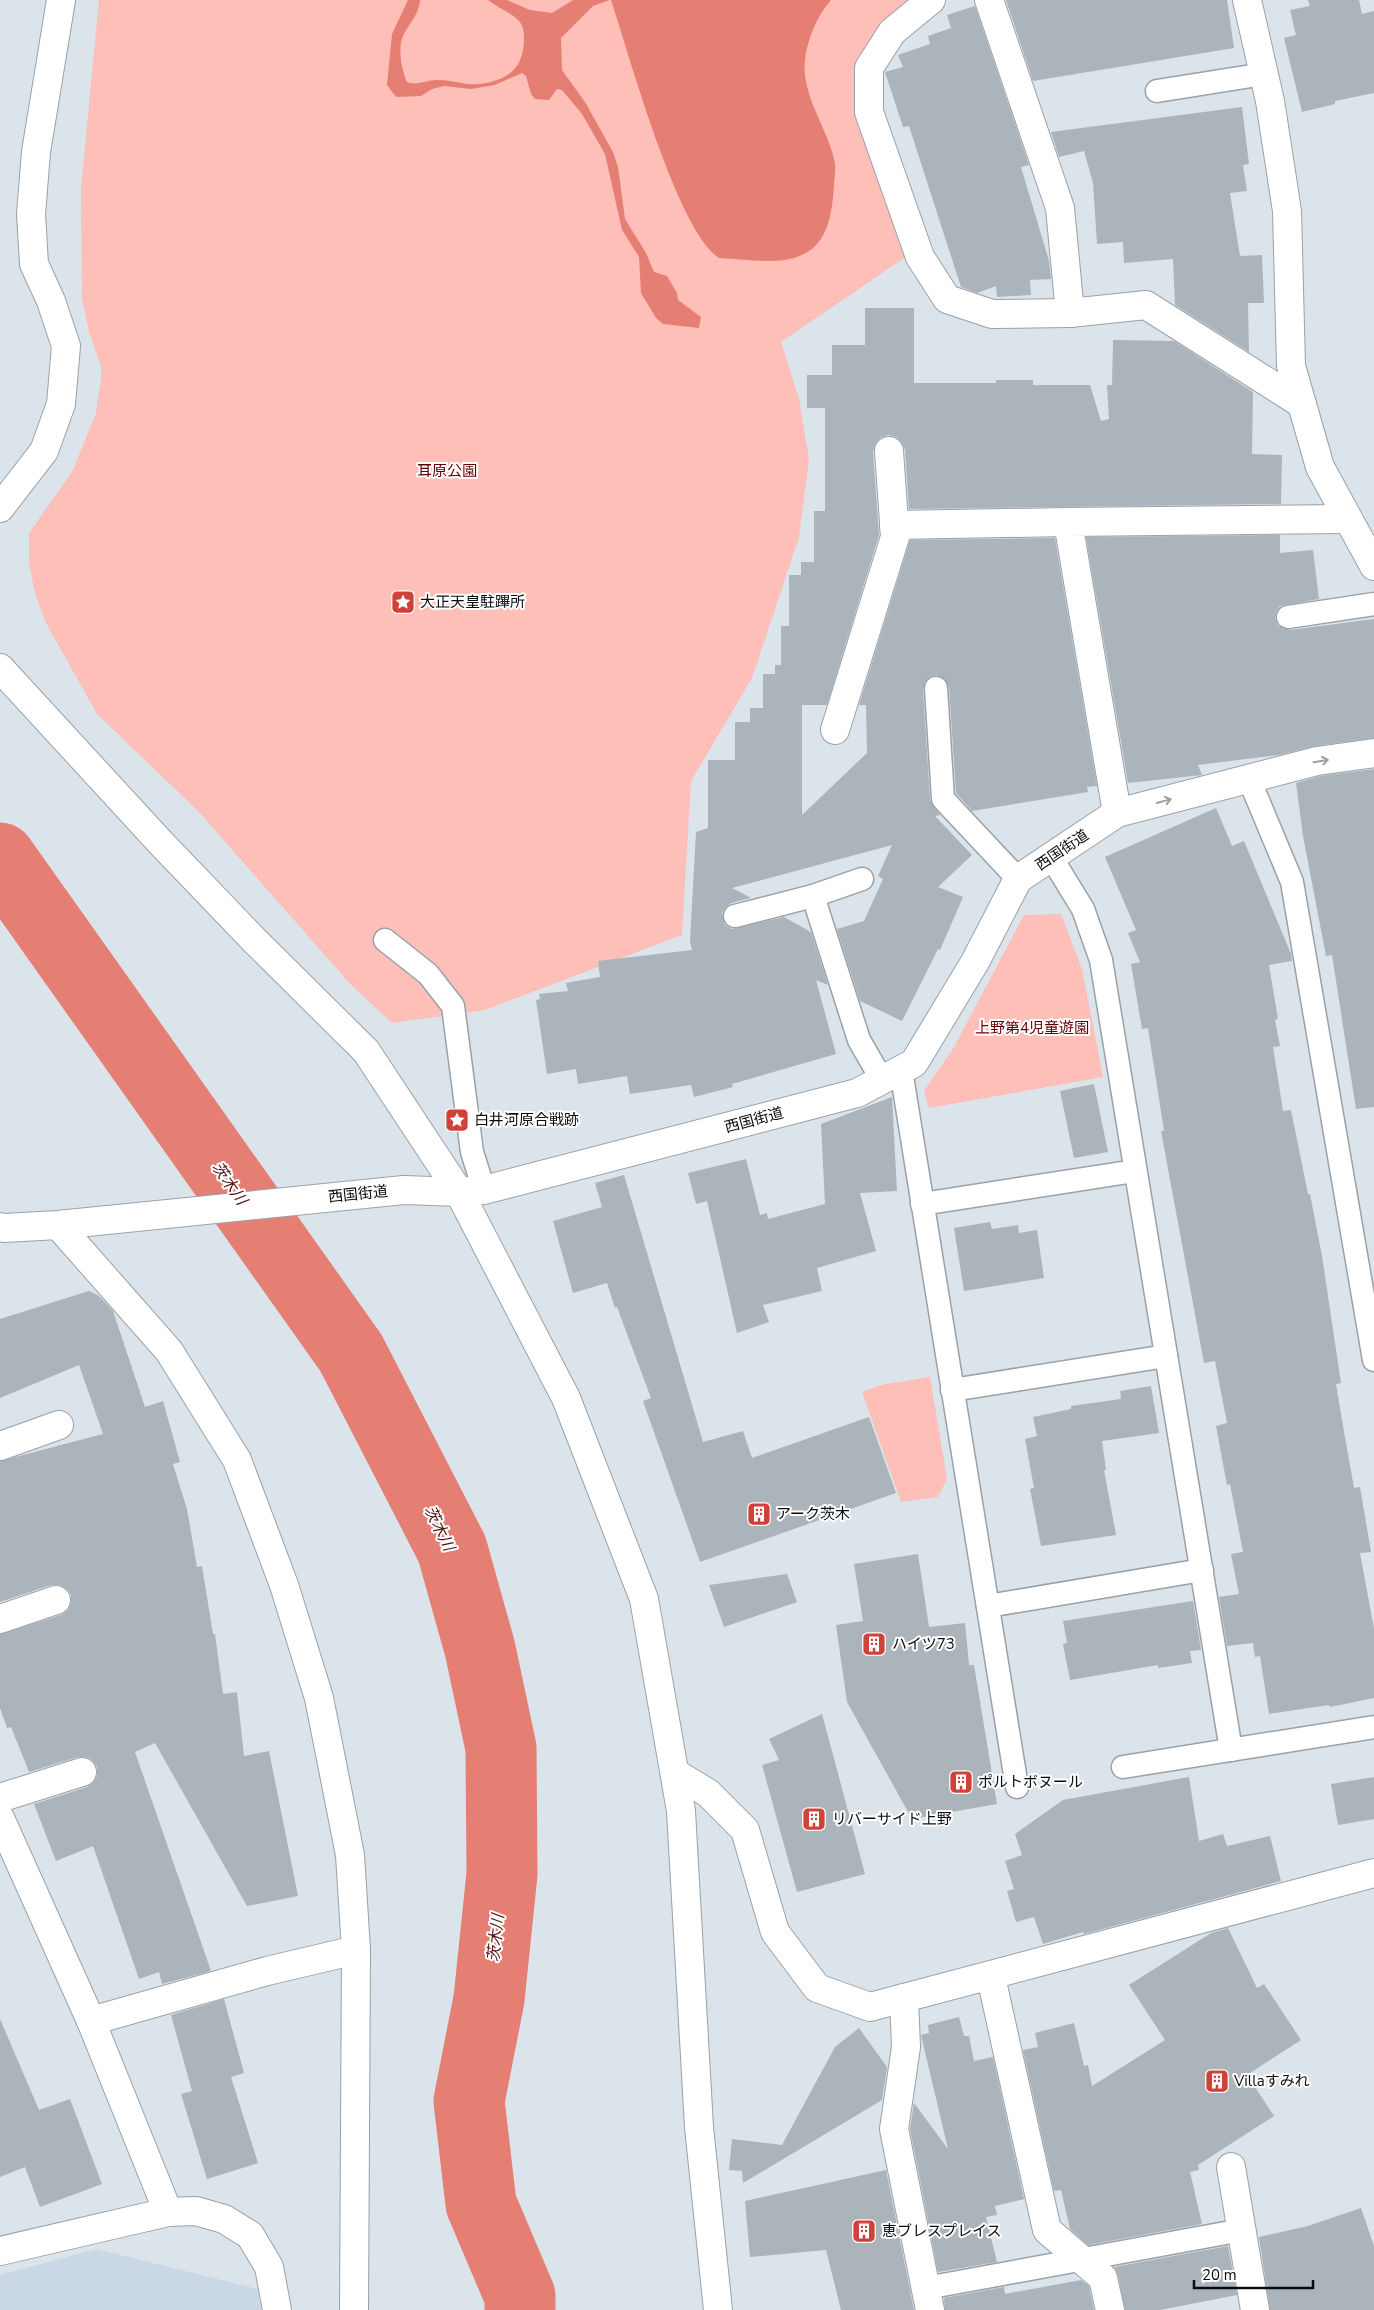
<svg xmlns="http://www.w3.org/2000/svg" width="1374" height="2310" viewBox="0 0 1374 2310" font-family="'Nunito Sans','Noto Sans JP',sans-serif">
<style>
.built{fill:#cad7e5}
.green{fill:#fdbfb7}
.water{fill:#e57f73}
.lines{fill:none;stroke-linecap:round;stroke-linejoin:round}
.river{stroke:#e57f73;stroke-width:71}
.building{fill:#abb3bb}
.lane-casing{stroke:#9aa1a9;stroke-width:25}
.street-casing{stroke:#9aa1a9;stroke-width:30}
.lane{stroke:#fff;stroke-width:22}
.street{stroke:#fff;stroke-width:28}
.oneway{stroke:#9d9e9f}
.labels{text-anchor:middle;stroke-width:4;stroke-linejoin:round;paint-order:stroke}
.park-label{font-size:15px;fill:#610104;stroke:#fff}
.poi-label{font-size:15px;fill:#090c0e;stroke:#fff;text-anchor:start}
.street-label{font-size:15px;fill:#090c0e;stroke:#fff}
.water-label{font-size:16px;font-style:italic;fill:#52120f;stroke:#fff}
</style>
<rect width="100%" height="100%" fill="#dbe3eb"/>
<!-- built -->
<path class="built" d="M96,2249L258,2289L261,2310H0V2275Z"/>
<!-- green -->
<g class="green">
<path d="M99,0H913L856,71L907,256L781,342L799,399L809,459L799,537L752,678L691,781L682,935L485,1010L392,1023L351,985L199,812L97,714L46,623L35,593L29,563V533L72,472L96,413L101,379V366L89,332L82,299L81,187Z"/>
<path d="M1061,914L1082,969L1103,1077L929,1108L924,1091L953,1049L1024,915Z"/>
<path d="M930,1377L947,1479L938,1497L901,1502L862,1392L881,1385Z"/>
</g>
<!-- water -->
<g class="water">
<path d="M408,0H420C419,16 407,25 402,39C398,50 402,71 407,82C418,86 426,80 437,80C451,79 466,86 480,84C508,80 523,69 524,40C524,32 524,25 517,19C509,12 497,7 488,0H507L530,10L552,13L573,0H610L593,6L561,38L562,70L585,102L613,152L618,167L625,219L646,253L654,272L667,276L677,293L678,300L701,317L699,328L663,324L656,318L641,293L639,257L622,230L605,154L582,114L562,90L557,89L549,100L535,99L531,94L526,76L522,73L495,85L471,89L444,86L432,89L421,96L396,97L387,85L392,34Z"/>
<path d="M611,0H831C814,19 800,56 806,81C811,110 830,135 835,164C836,171 834,179 834,186C832,212 829,243 802,255C778,266 745,259 719,258C677,231 629,54 611,0Z"/>
</g>
<g class="lines">
<!-- river -->
<path class="river" d="M0,858L351,1353L452,1549L480,1649L501,1748L502,1874L489,1999L469,2101L481,2204L520,2296V2310"/>
</g>
<!-- building -->
<g class="building">
<path d="M1006,0H1227L1234,48L1033,81Z"/>
<path d="M1308,0H1359L1362,14L1374,11V93L1335,101V104L1302,112L1284,38L1296,35L1290,10L1310,6Z"/>
<path d="M975,6L1029,165L1021,167L1049,261L1051,279L1030,280L1031,295L997,297L996,286L977,293L961,287L909,126L903,127L885,72L903,67L898,55L930,44L928,36L951,28L947,15Z"/>
<path d="M1242,107L1249,164L1243,165L1247,191L1230,193L1240,256L1262,255L1264,303H1248L1249,352L1175,305L1173,259L1124,263L1123,242L1097,244L1093,183L1084,151L1059,157L1051,132Z"/>
<path d="M865,308H914V383H996V380H1033V385H1090L1101,421L1109,419L1107,385H1112L1113,340L1174,341L1253,392L1252,454L1282,455L1281,504L909,509L905,450L902,443L896,437L888,435L880,438L875,445L873,452L879,535L827,705H802V815L867,753L866,705H859L910,540L1055,538L1097,786L1087,787L1088,792L972,811L956,793L949,687L942,677L936,675L929,677L925,682L923,689L930,800L940,815L935,816L972,855L938,887L963,897L940,950L938,949L902,1021L860,1001L837,929L864,921L883,879L878,876L892,845L732,888L751,898L731,903L726,907L722,913L725,925L732,929L784,917L811,932L828,985L816,980L836,1054L732,1084L733,1087L694,1097L691,1085L630,1094L627,1076L578,1084L576,1069L547,1074L536,1000L540,999L539,994L568,991L566,983L600,977L598,961L692,950L690,941L696,832L708,828V760H735V722H750V708H763V674H775V665H781V626H789V575H801V562H814V511H825V408H807V375H832V345H865Z"/>
<path d="M1280,535V553L1313,550L1319,599L1280,606L1276,612L1275,618L1278,626L1290,630L1374,619V738L1315,746L1279,755L1198,765L1202,775L1128,783L1086,537Z"/>
<path d="M1374,769V1107L1356,1109L1332,955L1326,956L1303,836L1296,783L1320,776Z"/>
<path d="M1216,808L1232,846L1244,841L1291,954L1292,961L1269,965L1278,1019L1275,1020L1280,1046L1273,1047L1283,1111L1291,1110L1308,1194H1310L1322,1256L1341,1383L1336,1384L1343,1426L1354,1488L1360,1487L1371,1552L1360,1553L1374,1629V1698L1330,1707L1329,1705L1269,1714L1260,1656L1255,1657L1253,1643L1227,1646L1219,1597L1239,1594L1231,1554L1243,1552L1230,1484L1227,1485L1216,1426L1227,1423L1215,1361L1204,1363L1161,1131H1164L1148,1028L1142,1029L1131,964L1140,962L1128,933L1136,930L1105,857Z"/>
<path d="M1094,1084L1108,1152L1074,1158L1060,1091Z"/>
<path d="M892,1097L897,1191L860,1193L876,1251L817,1268L822,1291L763,1305L769,1322L737,1333L707,1201L696,1204L688,1173L746,1159L760,1215L767,1213L768,1219L825,1204L821,1124Z"/>
<path d="M624,1175L703,1442L743,1431L752,1458L869,1417L896,1493L700,1562L643,1401L651,1398L617,1307L615,1308L607,1283L573,1293L553,1221L602,1207L595,1183Z"/>
<path d="M990,1222L992,1229L1018,1225L1019,1233L1037,1230L1044,1278L964,1291L954,1228Z"/>
<path d="M89,1291L99,1296L113,1311L145,1407L163,1401L180,1462L173,1464L187,1509L197,1567L202,1566L213,1634H215L223,1694L237,1692L244,1756L269,1751L298,1896L247,1906L155,1743L135,1752L211,1971L162,1984L159,1972L139,1979L93,1846L56,1861L34,1804L87,1787L93,1783L97,1776V1767L92,1760L85,1757H78L29,1772L11,1727L7,1728L0,1708V1634L61,1615L68,1610L71,1603V1595L67,1589L59,1585H51L0,1602V1461L103,1434L79,1365L0,1398V1319Z"/>
<path d="M1151,1386L1159,1433L1102,1441L1106,1470H1104L1116,1535L1041,1546L1030,1489L1034,1488L1025,1439L1037,1436L1033,1417L1071,1409V1406L1121,1399L1120,1391Z"/>
<path d="M918,1554L929,1627L965,1623L969,1665H974L997,1804L912,1819L847,1702L836,1625L863,1621L854,1564Z"/>
<path d="M787,1574L797,1602L724,1627L709,1585Z"/>
<path d="M1193,1601L1201,1650L1190,1651L1192,1663L1158,1668V1665L1070,1680L1063,1644L1067,1643L1063,1621Z"/>
<path d="M822,1714L865,1874L797,1892L762,1765L779,1760L769,1739Z"/>
<path d="M1189,1777L1199,1841L1223,1834L1227,1846L1270,1836L1281,1881L1084,1934L1083,1932L1043,1944L1034,1917L1016,1922L1007,1891L1014,1889L1005,1861L1022,1855L1015,1834L1063,1800Z"/>
<path d="M1374,1777V1819L1338,1825L1331,1784Z"/>
<path d="M1228,1928L1257,1988L1264,1984L1301,2040L1247,2075L1274,2116L1198,2165L1199,2170L1190,2172L1202,2224L1088,2245L1070,2229L1061,2190L1054,2191L1023,2050L1038,2047L1035,2033L1074,2023L1084,2066L1088,2065L1092,2086L1165,2040L1129,1985L1211,1933Z"/>
<path d="M224,1999L244,2073L231,2077L258,2163L207,2179L181,2094L192,2091L171,2015Z"/>
<path d="M959,2017L964,2036H969L974,2061L993,2057L1024,2199L995,2206L997,2215L986,2217L997,2262L938,2272L910,2129L914,2103L948,2149L921,2035L929,2033L928,2025Z"/>
<path d="M0,2019L39,2110L70,2099L102,2184L40,2207L25,2167L0,2177Z"/>
<path d="M859,2028L887,2067L882,2100L743,2183L742,2171L729,2170L732,2139L782,2145L835,2047Z"/>
<path d="M886,2170L914,2310H841L826,2250L750,2257L745,2201Z"/>
<path d="M1361,2208L1374,2246V2310H1270L1259,2237L1308,2226Z"/>
<path d="M1228,2246L1237,2295L1160,2310H1125L1118,2275L1114,2267Z"/>
<path d="M1081,2280L1089,2286L1094,2310H945L944,2298L1004,2287L1005,2294Z"/>
</g>
<g class="lines">
<!-- lane casing -->
<g class="lane-casing">
<g id="lane">
<path d="M1157,91L1264,74"/>
<path d="M1288,617L1374,604"/>
<path d="M936,688L943,799L1018,879"/>
<path d="M1249,779L1292,882L1374,1360"/>
<path d="M1051,857L1083,909L1101,960L1231,1750"/>
<path d="M813,896L859,1040L882,1080"/>
<path d="M735,916L813,896L862,879"/>
<path d="M385,940L428,974L453,1006L472,1152L484,1190"/>
<path d="M901,1070L1017,1787"/>
<path d="M922,1204L1135,1171"/>
<path d="M952,1390L1166,1356"/>
<path d="M988,1606L1202,1570"/>
<path d="M1123,1767L1374,1727"/>
<path d="M926,2288L1242,2230"/>
</g>
</g>
<!-- street casing -->
<g class="street-casing">
<g id="street">
<path d="M931,0L892,32L869,68V112L920,257L947,299L992,314L1070,313"/>
<path d="M989,0L1060,208L1070,313L1146,305L1302,404"/>
<path d="M1247,0L1270,101L1287,211L1291,366L1320,467L1374,566"/>
<path d="M0,508L44,451L61,404L66,346L51,301L34,264L31,214L36,152L61,0"/>
<path d="M894,525L1068,522"/>
<path d="M0,668L160,842L255,941L366,1051L459,1192L566,1398L644,1599L681,1811L699,2127L718,2310"/>
<path d="M835,730L895,537L889,451"/>
<path d="M1117,813L1068,522L1347,519"/>
<path d="M58,1225L169,1351L237,1460L284,1585L319,1698L350,1855L356,1950L354,2310"/>
<path d="M0,1227L4,1228L58,1225L404,1190L459,1192L484,1190L857,1093L914,1063L975,962L1018,879L1117,813L1317,761L1374,753"/>
<path d="M0,1446L59,1425"/>
<path d="M0,1619L56,1600"/>
<path d="M675,1773L708,1793L745,1830L775,1932L817,1988L870,2007L1374,1873"/>
<path d="M0,1798L82,1772"/>
<path d="M0,1818L91,2021"/>
<path d="M991,1977L1047,2230L1103,2278L1110,2310"/>
<path d="M904,1998L906,2047L894,2129L930,2310"/>
<path d="M1231,2167L1255,2310"/>
<path d="M168,2212L91,2021L267,1971L356,1950"/>
<path d="M0,2251L168,2212L196,2211L224,2219L250,2235L269,2267L277,2310"/>
</g>
</g>
<!-- lane -->
<use href="#lane" class="lane"/>
<!-- street -->
<use href="#street" class="street"/>
</g>
<!-- one-way arrows -->
<defs><path id="oneway-shaft" d="M-6 0H5M1.5-3L5.5 0L1.5 3" fill="none" stroke-width="1.6" stroke-linecap="round" stroke-linejoin="round" transform="scale(1.25)"/></defs>
<g class="oneway">
<use href="#oneway-shaft" transform="translate(1321 761) rotate(-9)"/>
<use href="#oneway-shaft" transform="translate(1164 801) rotate(-15)"/>
</g>
<!-- icons -->
<defs>
<g id="sight-square" transform="scale(1.25)"><rect x="-9" y="-9" width="18" height="18" rx="4" fill="#d04239" stroke="#fff"/><path d="M0-6L1.8-2.2L6-1.7L2.9 1.2L3.7 5.4L0 3.3L-3.7 5.4L-2.9 1.2L-6-1.7L-1.8-2.2Z" fill="#fff"/></g>
<g id="building-square" transform="scale(1.25)"><rect x="-9" y="-9" width="18" height="18" rx="4" fill="#d04239" stroke="#fff"/><path d="M-4-6H4V6H1V3H-1V6H-4ZM-2.5-4.3h1.7v1.8h-1.7ZM.8-4.3h1.7v1.8H.8ZM-2.5-1h1.7V.8h-1.7ZM.8-1h1.7V.8H.8Z" fill="#fff"/></g>
</defs>
<g fill-rule="evenodd">
<use href="#sight-square" x="403" y="602"/>
<use href="#sight-square" x="457" y="1120"/>
<use href="#building-square" x="759" y="1514"/>
<use href="#building-square" x="874" y="1644"/>
<use href="#building-square" x="961" y="1782"/>
<use href="#building-square" x="814" y="1819"/>
<use href="#building-square" x="1217" y="2081"/>
<use href="#building-square" x="864" y="2231"/>
</g>
<g class="labels">
<!-- park labels -->
<g class="park-label">
<text x="447" y="476">耳原公園</text>
<text x="1032" y="1033">上野第4児童遊園</text>
</g>
<!-- poi labels -->
<g class="poi-label">
<text x="420" y="607">大正天皇駐蹕所</text>
<text x="474" y="1125">白井河原合戦跡</text>
<text x="776" y="1519">アーク茨木</text>
<text x="892" y="1649">ハイツ73</text>
<text x="978" y="1787">ポルトボヌール</text>
<text x="832" y="1824">リバーサイド上野</text>
<text x="1234" y="2086">Villaすみれ</text>
<text x="882" y="2236">恵ブレスプレイス</text>
</g>
<!-- street labels -->
<g class="street-label">
<text transform="translate(1062 850) rotate(-34)" y="5">西国街道</text>
<text transform="translate(754 1120) rotate(-15)" y="5">西国街道</text>
<text transform="translate(358 1194) rotate(-6)" y="5">西国街道</text>
</g>
<!-- water labels -->
<g class="water-label">
<text transform="translate(230 1183) rotate(55)" y="6">茨木川</text>
<text transform="translate(440 1528) rotate(64)" y="6">茨木川</text>
<text transform="translate(495 1938) rotate(-84)" y="6">茨木川</text>
</g>
</g>
<!-- scale -->
<path d="M1194 2280v8h119v-8" fill="none" stroke="#090c0e" stroke-width="2.5"/>
<text x="1202" y="2280" font-size="15" fill="#090c0e" stroke="#ffffff" stroke-width="4" paint-order="stroke">20 m</text>
</svg>
